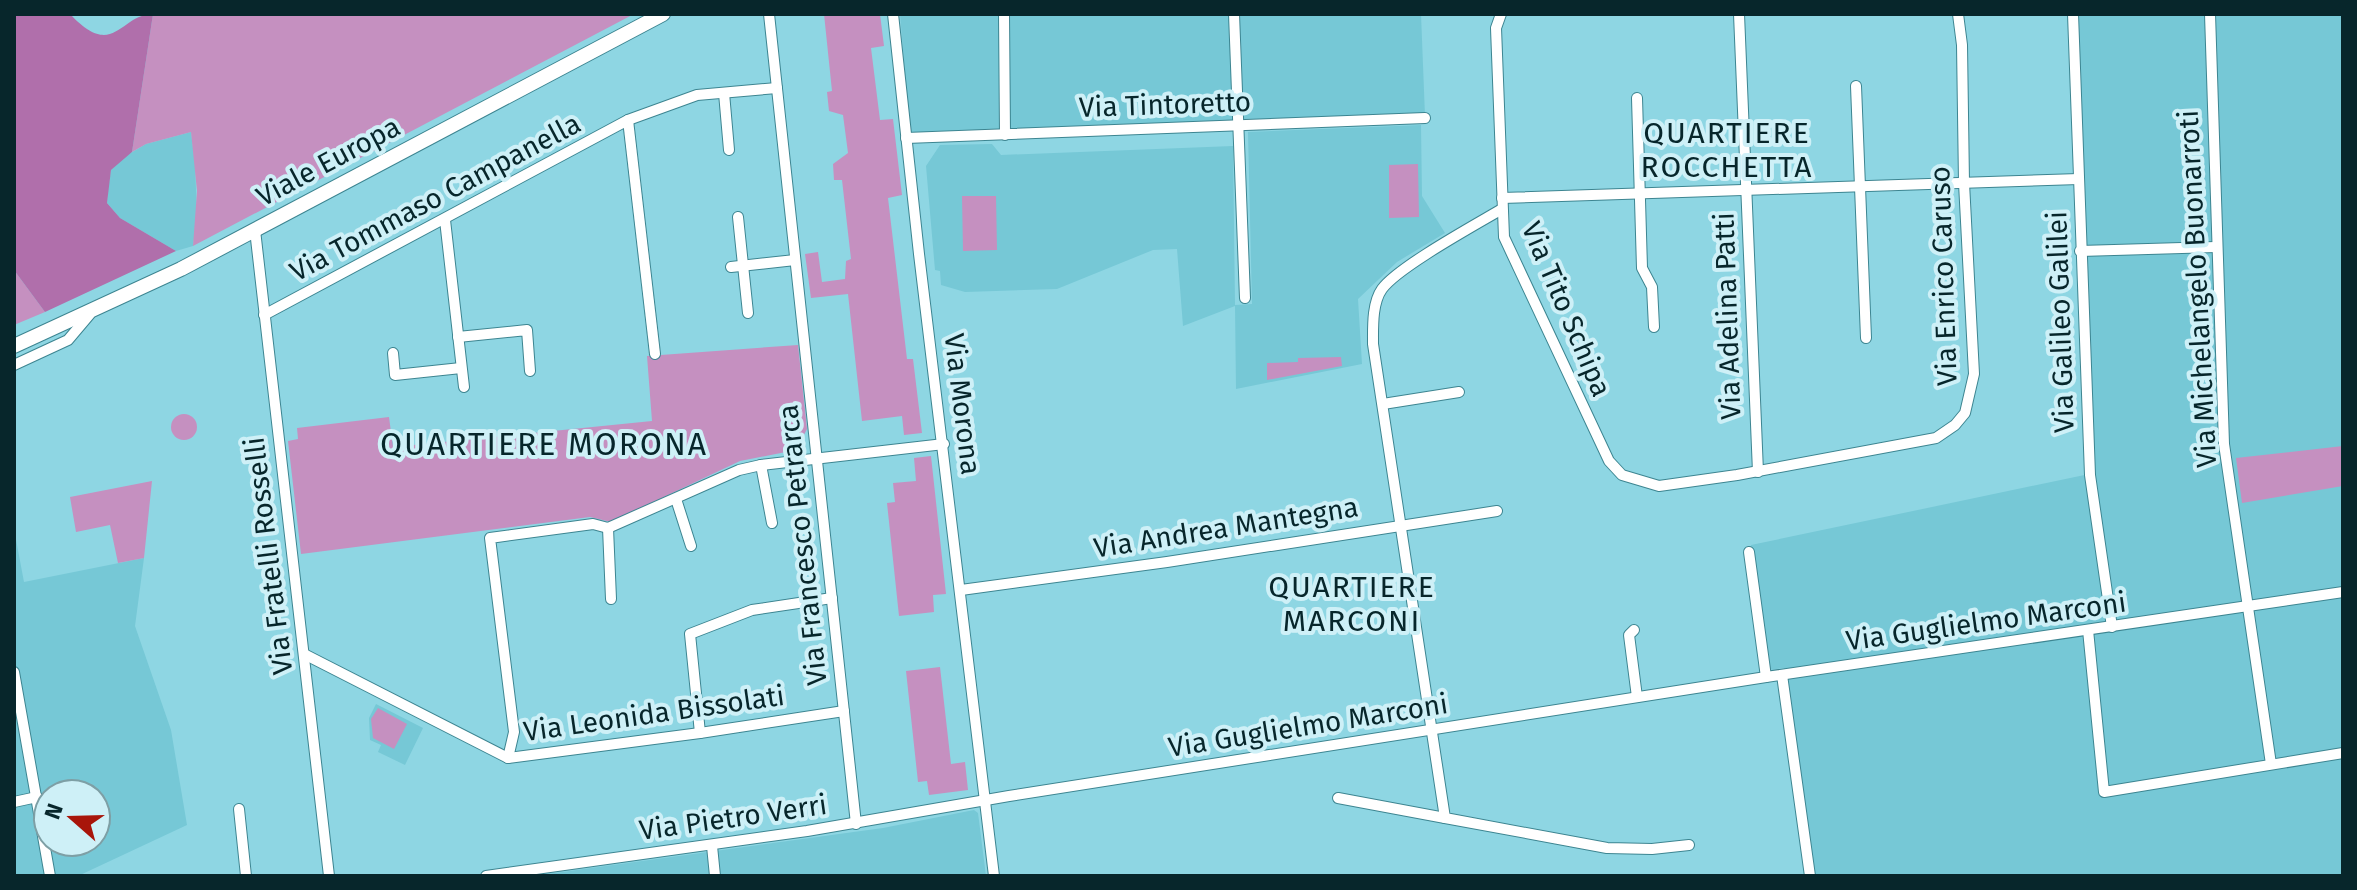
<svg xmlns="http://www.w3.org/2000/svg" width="2357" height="890" viewBox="0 0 2357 890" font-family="'Fira Sans',sans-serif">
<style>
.built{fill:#76c8d6;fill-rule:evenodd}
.green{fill:#c590c0}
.forest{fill:#b06fab}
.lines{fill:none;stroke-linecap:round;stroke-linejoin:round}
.minor-casing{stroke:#3d8591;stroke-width:12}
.secondary-casing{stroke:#3d8591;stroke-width:16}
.minor{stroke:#fff;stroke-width:10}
.secondary{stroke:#fff;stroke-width:14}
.labels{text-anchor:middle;stroke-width:8;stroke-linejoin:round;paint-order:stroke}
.street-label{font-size:28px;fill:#07262b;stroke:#cef0f7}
.neighbourhood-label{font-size:30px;letter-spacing:2px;fill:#07262b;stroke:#cef0f7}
.quarter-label{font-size:32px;letter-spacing:2px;fill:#07262b;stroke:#cef0f7}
</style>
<rect width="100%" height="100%" fill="#8ed6e3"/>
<!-- built -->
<g class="built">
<path d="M900,14H1421L1425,116L910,134Z"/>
<path d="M2078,14H2343V876H1815L1784,668L1769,670L1751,545L2094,473Z"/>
<path d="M1421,125L1422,196L1445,233L1397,262L1358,299L1362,364L1236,389L1235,306L1183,326L1177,249L1153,250L1057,289L965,292L941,285L940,271L935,270L926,166L940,145L992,144L1001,155L1233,146L1235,305L1252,304L1248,132Z"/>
<path d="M191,132L195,164L197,215L193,246L176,251L120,218L107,203L108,189L111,170L124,157L146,144Z"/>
<path d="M14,529L24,582L144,558L135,626L171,730L187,825L78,876H14ZM48,794H96V842H48Z"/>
<path d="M376,704L423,728L405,765L378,752L381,745L370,740L369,718Z"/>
<path d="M974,810L978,813L986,876H533L883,828Z"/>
</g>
<!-- green -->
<g class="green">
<path d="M153,14H634L193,246L197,191L191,132L146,144L132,152Z"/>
<path d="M824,14H880L884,46L871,48L880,120L893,119L902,195L888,198L907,359H913L922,433L904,435L902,416L862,421L848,294L811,298L805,254L818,252L822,282L845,279L846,261L851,259L842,180H834L833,164L848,153L843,115L829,111L827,92L832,91Z"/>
<path d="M1418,164L1419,217L1389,218V165Z"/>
<path d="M962,196H996L997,250L963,251Z"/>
<path d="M14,270L45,312L14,325Z"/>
<path d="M798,345L807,429L796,450L740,461L611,522L590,517L301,554L288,441L298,439L297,428L389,417L393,447L652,421L647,356Z"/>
<path d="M1341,357L1342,366L1267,380V363L1298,362V358Z"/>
<circle cx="184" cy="427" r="13"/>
<path d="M2343,446V486L2242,503L2236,458Z"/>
<path d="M931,456L946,594L933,595L934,612L899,616L887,503L895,502L893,483L916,481L914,458Z"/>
<path d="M152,481L144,558L118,563L110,525L76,532L70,497Z"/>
<path d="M940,667L951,764L965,762L968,790L929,795L927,781L918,782L906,671Z"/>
<path d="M378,708L407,724L394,749L373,738L371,719Z"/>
</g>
<!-- forest -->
<path class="forest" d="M14,14H70C114,61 120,14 153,14L132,152L111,170L107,203L120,218L176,251L45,312L14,270Z"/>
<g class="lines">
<!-- minor casing -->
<g class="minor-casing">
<g id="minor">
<path d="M769,14L856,824"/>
<path d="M893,14L919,254L994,876"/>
<path d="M1004,14L1005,135"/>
<path d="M1234,14L1245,298"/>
<path d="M1501,14L1496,28L1504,237L1609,461L1622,475L1659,486L1737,475L1936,438L1955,425L1965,413L1974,374L1964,183L1962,45L1958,14"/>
<path d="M1739,14L1758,472"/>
<path d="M2073,14L2090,475L2112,627"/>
<path d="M2210,14L2224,444L2271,764"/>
<path d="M1856,86L1866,338"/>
<path d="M724,93L729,150"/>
<path d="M1637,98L1642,268L1652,287L1654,327"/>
<path d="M628,120L655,354"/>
<path d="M906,138L1425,118"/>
<path d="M1502,198L2079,179"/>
<path d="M1502,209C1475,225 1398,267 1382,289C1372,303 1373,327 1373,344L1445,818L1607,848L1652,849L1689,845"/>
<path d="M738,217L748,313"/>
<path d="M445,220L464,387"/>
<path d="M255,230L329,876"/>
<path d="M2080,251L2216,247"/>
<path d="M731,267L795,260"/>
<path d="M264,315L628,120L697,95L777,88"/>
<path d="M458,337L527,330L530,371"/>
<path d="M393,353L395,375L461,368"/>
<path d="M14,365L68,340L90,314"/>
<path d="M1383,404L1459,392"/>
<path d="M761,465L772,523"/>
<path d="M676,499L691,546"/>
<path d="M608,528L611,599"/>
<path d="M1749,552L1766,677"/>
<path d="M961,590L1167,562L1497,511"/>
<path d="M1634,630L1629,635L1637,697"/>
<path d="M2088,630L2104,792L2343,753"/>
<path d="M304,654L508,758L700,733L844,711"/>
<path d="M14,672L50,876"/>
<path d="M1782,675L1810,876"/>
<path d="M700,733L690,634L752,610L832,598"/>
<path d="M508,758L514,732L490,538L593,524L608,528L739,470L761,465L944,444"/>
<path d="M1338,798L1445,818"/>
<path d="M14,802L37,797"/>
<path d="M239,809L246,876"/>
<path d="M712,846L715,876"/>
<path d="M486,876L807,831L1009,796L1766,677L2343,592"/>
</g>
</g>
<!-- secondary casing -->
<g class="secondary-casing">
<path id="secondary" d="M14,346L181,269L663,14"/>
</g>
<!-- minor -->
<use href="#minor" class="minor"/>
<!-- secondary -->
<use href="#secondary" class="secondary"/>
</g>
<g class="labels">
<!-- street labels -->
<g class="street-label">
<text transform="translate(1165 104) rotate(-2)" y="10">Via Tintoretto</text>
<text transform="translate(328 161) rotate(-28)" y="10">Viale Europa</text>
<text transform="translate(435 197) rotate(-28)" y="10">Via Tommaso Campanella</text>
<text transform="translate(1943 276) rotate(-92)" y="10">Via Enrico Caruso</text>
<text transform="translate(2197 289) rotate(-93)" y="10">Via Michelangelo Buonarroti</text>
<text transform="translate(1567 309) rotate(67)" y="10">Via Tito Schipa</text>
<text transform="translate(1727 316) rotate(-92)" y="10">Via Adelina Patti</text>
<text transform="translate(2060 322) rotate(-92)" y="10">Via Galileo Galilei</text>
<text transform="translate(963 404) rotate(83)" y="10">Via Morona</text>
<text transform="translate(1226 527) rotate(-9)" y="10">Via Andrea Mantegna</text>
<text transform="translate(802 545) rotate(-96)" y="10">Via Francesco Petrarca</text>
<text transform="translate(268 556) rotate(-97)" y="10">Via Fratelli Rosselli</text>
<text transform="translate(1986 621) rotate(-8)" y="10">Via Guglielmo Marconi</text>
<text transform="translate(654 713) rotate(-8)" y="10">Via Leonida Bissolati</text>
<text transform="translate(1308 725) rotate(-9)" y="10">Via Guglielmo Marconi</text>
<text transform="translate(733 817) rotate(-8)" y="10">Via Pietro Verri</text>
</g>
<!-- neighbourhood labels -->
<g class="neighbourhood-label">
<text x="1727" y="143">QUARTIERE<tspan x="1727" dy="34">ROCCHETTA</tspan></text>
<text x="1352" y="597">QUARTIERE<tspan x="1352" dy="34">MARCONI</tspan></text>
</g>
<!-- quarter labels -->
<g class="quarter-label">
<text x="544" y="455">QUARTIERE MORONA</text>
</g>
</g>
<!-- border -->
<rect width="2357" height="890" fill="none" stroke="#07262b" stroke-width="32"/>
<!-- north arrow -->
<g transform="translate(72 818) rotate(290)"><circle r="38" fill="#cef0f7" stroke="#7e9fa5" stroke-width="2"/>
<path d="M0-6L14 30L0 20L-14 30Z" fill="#a8150a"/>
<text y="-12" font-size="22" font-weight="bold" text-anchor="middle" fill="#07262b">N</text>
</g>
</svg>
